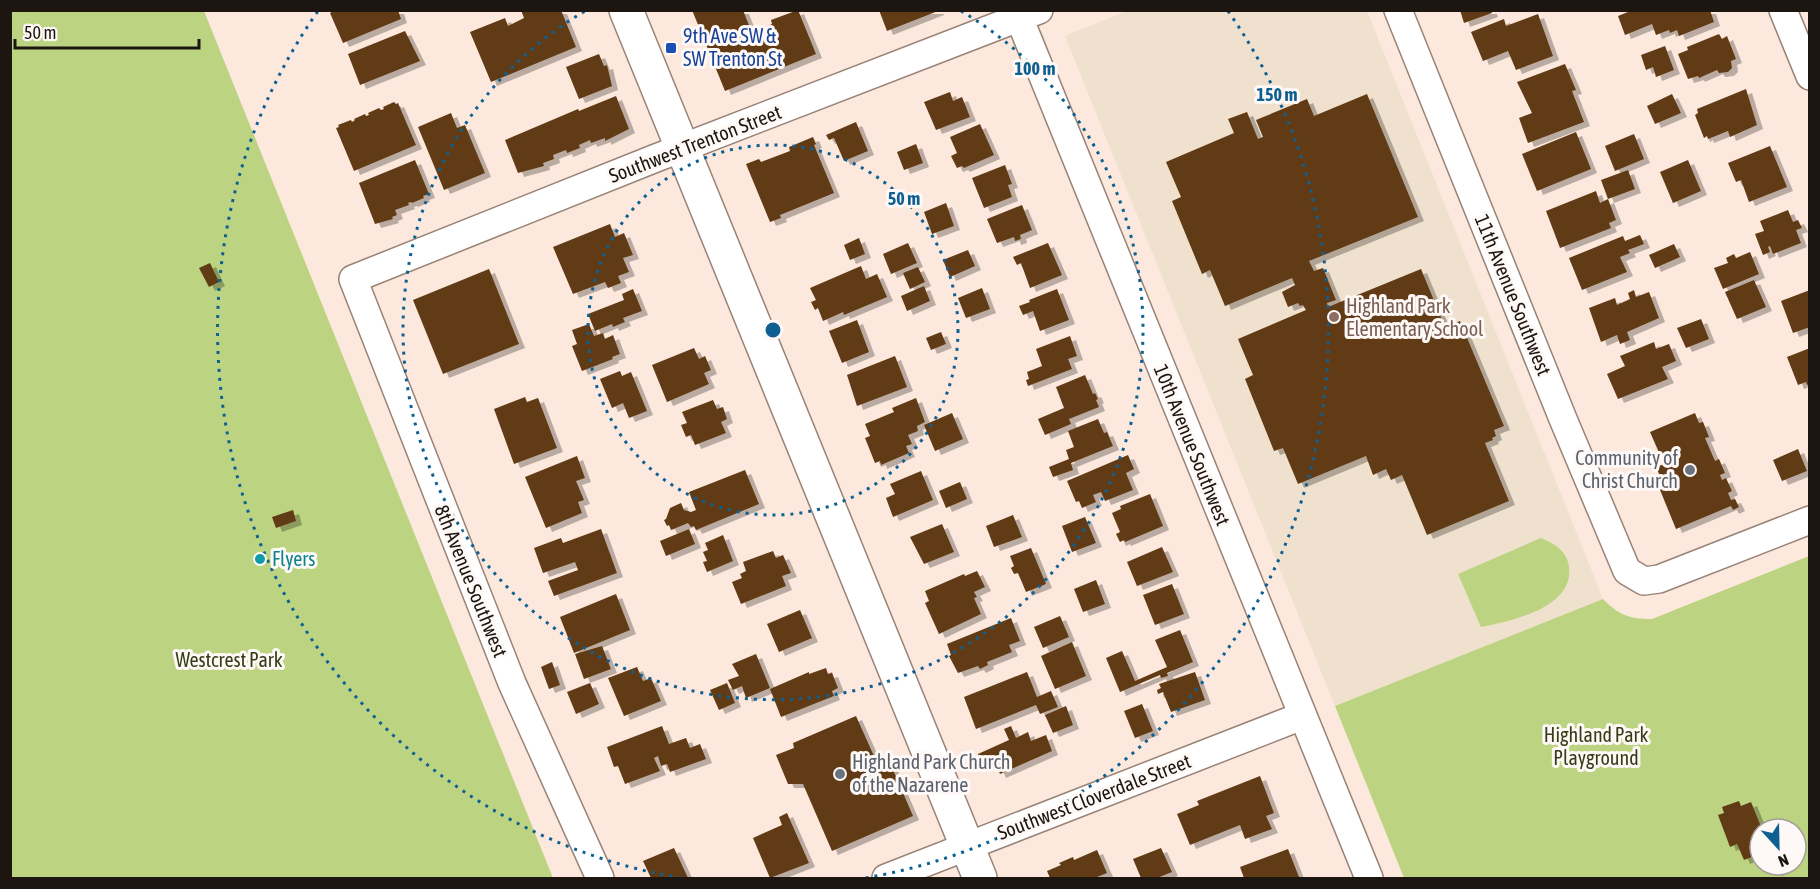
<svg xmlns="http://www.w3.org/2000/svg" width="1820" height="889" viewBox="0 0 1820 889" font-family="'Asap Condensed',sans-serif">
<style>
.education{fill:#f0e0ce}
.green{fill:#bcd481;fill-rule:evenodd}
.building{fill:#603a13;filter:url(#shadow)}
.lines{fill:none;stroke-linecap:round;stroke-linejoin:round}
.minor-casing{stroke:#998376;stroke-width:30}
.tertiary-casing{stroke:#998376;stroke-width:36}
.minor{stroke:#fff;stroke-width:27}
.tertiary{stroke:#fff;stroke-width:33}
.ring{fill:none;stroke:#0f6092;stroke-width:3;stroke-dasharray:3 6}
.transit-dot{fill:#1a4fb4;stroke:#fef9f6;stroke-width:2}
.education-dot{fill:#8d6e63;stroke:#fef9f6;stroke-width:2}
.worship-dot{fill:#6b7280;stroke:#fef9f6;stroke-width:2}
.culture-dot{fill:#0f9aa8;stroke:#fef9f6;stroke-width:2}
.labels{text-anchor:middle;stroke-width:6;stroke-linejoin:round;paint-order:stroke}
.transit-label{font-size:20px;fill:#164399;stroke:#fef9f6;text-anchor:start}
.street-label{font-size:20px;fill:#1d1510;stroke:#fef9f6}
.education-label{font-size:20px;fill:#785e54;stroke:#fef9f6;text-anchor:start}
.worship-label{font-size:20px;fill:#5b616d;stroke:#fef9f6;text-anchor:end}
.culture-label{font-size:20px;fill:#0d838f;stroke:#fef9f6;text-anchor:start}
.park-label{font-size:20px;fill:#333d16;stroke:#fef9f6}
.centre{fill:#0f6092;stroke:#fef9f6;stroke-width:3}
.ring-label{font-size:18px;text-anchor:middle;font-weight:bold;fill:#0f6092;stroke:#fef9f6;stroke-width:6;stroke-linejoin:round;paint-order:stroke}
</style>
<defs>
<filter id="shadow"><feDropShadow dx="6" dy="4" stdDeviation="0" flood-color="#0004"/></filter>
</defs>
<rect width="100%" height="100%" fill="#fce8dd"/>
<!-- education -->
<path class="education" d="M1127,11H1367L1603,599L1335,706L1065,36Z"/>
<!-- green -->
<g class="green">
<path d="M10,11H204L553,878H11Z"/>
<path d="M1541,538C1555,544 1567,551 1569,567C1574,608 1511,621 1481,627L1458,574Z"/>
<path d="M1809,556V878H1404L1335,706L1603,599C1619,615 1629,619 1652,619ZM1760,829H1796V865H1760Z"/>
</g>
<!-- building -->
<g class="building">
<path d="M335,10H398L401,19L343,43L330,13Z"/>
<path d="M521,10H561L576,47L491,82L470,32L505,18L508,26L524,18Z"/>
<path d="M692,10H743L752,33L772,24L771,20L798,10L816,54L725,91Z"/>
<path d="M879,10H938V11L887,31Z"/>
<path d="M1460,10H1491L1492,13L1464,23Z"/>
<path d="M1633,10H1661L1662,12L1667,10H1710L1714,22L1679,36L1677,30L1670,33L1669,30L1656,35L1652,24L1625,35L1618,16Z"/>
<path d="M1538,14L1553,56L1516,70L1508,51L1483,61L1471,32L1504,19L1506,26Z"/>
<path d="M405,31L420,61L360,85L348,54Z"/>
<path d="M1719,34L1722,39L1727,36L1736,59L1731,61L1732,68L1728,72L1719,73L1717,70L1699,78L1698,76L1688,79L1678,54L1688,50L1687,47Z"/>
<path d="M1665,46L1674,70L1656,77L1653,67L1646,70L1641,55Z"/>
<path d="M599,54L604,66L607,65L612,86L579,99L566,67Z"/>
<path d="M1565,64L1576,90L1572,91L1584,122L1528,143L1519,118L1532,113L1517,82Z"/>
<path d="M1746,89L1757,125L1730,137L1728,131L1708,139L1707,136L1704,138L1695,115L1698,113L1697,109Z"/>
<path d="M950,92L953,101L962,97L970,117L936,130L924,102Z"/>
<path d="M1367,94L1418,217L1309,261L1314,271L1323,268L1336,300L1327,303L1328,307L1421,269L1445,327L1460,321L1504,426L1494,430L1496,436L1492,438L1493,440L1485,443L1509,501L1427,535L1402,475L1391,480L1386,469L1373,475L1366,456L1298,484L1283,448L1274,451L1245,379L1253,375L1238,339L1306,310L1303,305L1300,306L1298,303L1288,307L1282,292L1295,285L1292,278L1225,306L1210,270L1202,274L1172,201L1181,197L1166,162L1234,133L1228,119L1247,112L1258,139L1263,137L1256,120L1307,99L1314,116Z"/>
<path d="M1672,94L1681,113L1655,124L1647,106Z"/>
<path d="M616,96L629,129L605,141V138L591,143L590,140L579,145L580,148L567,153L566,150L553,155L554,159L543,163L544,166L518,173L505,140L578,109L579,111Z"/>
<path d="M394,102L396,104L398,103L416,145L354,171L336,128L339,127L338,125L351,120L352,122L355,120L354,119L365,114L366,116L369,115L368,113L379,108L381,110L384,109L383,107Z"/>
<path d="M451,113L457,128L465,125L485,173L444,190L418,127Z"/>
<path d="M856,122L868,151L844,161L834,138L829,140L826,135Z"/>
<path d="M980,124L994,155L964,168L962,166L957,168L951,156L957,153L950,137Z"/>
<path d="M1576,132L1591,169L1537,191L1522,154Z"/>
<path d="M1634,134L1644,159L1615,171L1605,146Z"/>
<path d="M813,137L816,144L814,145L834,193L780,215L781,218L770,222L746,164L759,159L761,162L790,151L789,147Z"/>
<path d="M916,144L923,163L904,170L897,152Z"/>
<path d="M1770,146L1787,187L1749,202L1741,180L1736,182L1728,163Z"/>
<path d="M415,160L429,194L423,196L424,198L412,203L411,202L408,203L409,205L395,210L397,215L392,217L393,219L375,224L359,183Z"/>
<path d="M1688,160L1701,191L1673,203L1660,172Z"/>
<path d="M1005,165L1012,184L1008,185L1012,197L984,208L972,178Z"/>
<path d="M1628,170L1635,189L1608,199L1601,180Z"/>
<path d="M1596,191L1600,203L1608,199L1616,220L1609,223L1611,228L1560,248L1546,211Z"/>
<path d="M946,203L954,226L932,234L924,212Z"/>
<path d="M1022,205L1032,230L1020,235L1021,239L1015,241L1014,237L997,243L987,219Z"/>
<path d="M1788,210L1793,222L1798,220L1802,228L1796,230L1801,243L1773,254L1770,246L1768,247L1770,252L1763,255L1755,234L1764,231L1760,221Z"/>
<path d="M610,224L615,237L624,233L633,255L623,258L629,272L618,276L621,283L608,288L605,282L573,294L553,247Z"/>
<path d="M1640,235L1644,244L1628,250L1630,253L1620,257L1627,272L1582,290L1569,258L1623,236L1625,241Z"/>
<path d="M859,238L865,254L850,260L844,245Z"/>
<path d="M908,243L917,263L891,274L883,254Z"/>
<path d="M1048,243L1062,275L1030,288L1021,263L1017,265L1013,257Z"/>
<path d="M1674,244L1680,257L1655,268L1649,255Z"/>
<path d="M968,250L975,266L950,277L943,260Z"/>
<path d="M1750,252L1759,274L1723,289L1714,268L1728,263L1726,258L1734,254L1736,258Z"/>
<path d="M210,263L219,282L209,287L199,268Z"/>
<path d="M861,266L866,279L877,274L887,297L844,315L843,312L823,321L818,308L815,310L811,302L816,300L810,288Z"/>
<path d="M918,267L925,282L910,289L903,273Z"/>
<path d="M489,269L519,344L443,374L413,300Z"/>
<path d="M1754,280L1766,307L1737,319L1725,292Z"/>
<path d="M924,286L930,301L907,311L901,296Z"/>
<path d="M982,288L990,309L966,318L958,298Z"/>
<path d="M633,289L642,311L623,318L625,322L613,327L612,324L595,331L588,314L624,300L622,294Z"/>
<path d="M1057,289L1069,320L1040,331L1033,311L1023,315L1019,306L1030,302L1029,300Z"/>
<path d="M1634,290L1636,297L1649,292L1659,318L1627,332L1630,340L1620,344L1617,335L1601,342L1589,308L1615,298L1617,305L1630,299L1628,293Z"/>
<path d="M1810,290V327L1793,333L1781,301Z"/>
<path d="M1701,319L1709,339L1686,348L1677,328Z"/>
<path d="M857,320L869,352L842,363L829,331Z"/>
<path d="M589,324L594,336L603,333L605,339L613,335L620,354L612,357L613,359L582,371L572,346L577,344L572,330Z"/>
<path d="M941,332L946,344L931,350L926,338Z"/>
<path d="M1070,336L1077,356L1068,359L1072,369L1028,386L1026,380L1029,379L1027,372L1042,366L1036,349Z"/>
<path d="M1654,342L1656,349L1669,344L1676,361L1662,367L1668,379L1618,399L1607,374L1625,366L1620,356Z"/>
<path d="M694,348L699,359L705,356L711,370L704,373L709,384L667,402L652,365Z"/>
<path d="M1810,348V384L1807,385L1806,382L1798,385L1787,357Z"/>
<path d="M895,356L907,387L857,406L847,375Z"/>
<path d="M620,371L622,376L631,372L647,411L629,418L623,403L612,408L600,379Z"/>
<path d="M1085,375L1093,394L1095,393L1098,399L1096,400L1099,407L1069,419L1071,424L1045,435L1038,419L1064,408L1056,387Z"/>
<path d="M525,397L527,402L538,398L557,448L514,464L494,409Z"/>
<path d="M916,398L925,422L917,426L918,431L908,435L912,444L906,446L909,453L881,465L880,461L875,463L865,438L870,436L865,424L894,412L892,408Z"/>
<path d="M713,400L717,409L723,407L727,419L721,422L726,433L695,445L691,435L686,437L681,425L687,423L682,412Z"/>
<path d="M952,413L963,439L935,451L924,425Z"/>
<path d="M1695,413L1699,423L1703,422L1709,437L1705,438L1715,461L1719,459L1725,473L1720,475L1722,480L1726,478L1732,491L1728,493L1731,500L1735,499L1739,507L1733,510L1731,506L1676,529L1658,485L1663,483L1656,467L1664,464L1650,432Z"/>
<path d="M1098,419L1104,433L1107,432L1113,446L1071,463L1073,470L1053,477L1049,467L1069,459L1066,450L1074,447L1068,431Z"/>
<path d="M1798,449L1807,471L1782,481L1773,460Z"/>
<path d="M1128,455L1134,469L1126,473L1133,490L1105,501L1101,492L1093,495L1096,502L1082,508L1079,501L1076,502L1067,481Z"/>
<path d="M577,456L585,478L576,481L584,500L578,502L582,513L546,528L525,477Z"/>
<path d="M745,470L759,504L696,530L694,526L691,527L688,523L671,530L669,525L667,526L664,520L666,519L670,508L681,503L684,510L691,512L696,510L689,492Z"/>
<path d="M921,471L933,500L893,517L886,498L895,494L890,484Z"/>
<path d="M960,482L967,499L946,508L939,491Z"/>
<path d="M1150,494L1163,526L1125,542L1124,540L1120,542L1116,534L1120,532L1112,513L1121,509L1120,506Z"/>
<path d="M293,510L296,521L276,528L272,517Z"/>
<path d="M1013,515L1022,537L994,547L986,526Z"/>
<path d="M1085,517L1096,543L1072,552L1062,526Z"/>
<path d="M942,524L954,552L924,564L910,537Z"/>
<path d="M601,529L617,573L554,596L548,581L578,570L575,562L543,573L534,548L561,538L563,543Z"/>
<path d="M689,529L695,544L666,556L660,541Z"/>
<path d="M723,535L733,561L707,572L703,562L707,561L703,552L708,550L705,543Z"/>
<path d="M1162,547L1173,572L1137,586L1127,562Z"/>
<path d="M1031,548L1046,584L1026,592L1018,573L1014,574L1011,568L1014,566L1010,556Z"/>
<path d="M773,551L776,558L783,555L791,573L782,576L786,586L741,604L732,582L742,578L740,574L746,571L743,562Z"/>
<path d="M977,571L985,587L974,592L977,597L974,598L981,614L939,634L925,603L929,601L925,591L964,574L965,576Z"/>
<path d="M1096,580L1105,604L1083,612L1074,589Z"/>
<path d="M1172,584L1184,614L1155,625L1143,595Z"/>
<path d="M616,594L630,630L574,653L560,617Z"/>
<path d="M800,610L812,638L779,652L767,624Z"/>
<path d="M1060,616L1069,637L1043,648L1034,627Z"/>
<path d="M1011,618L1020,641L1009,645L1012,652L987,662L988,665L980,669L978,666L958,673L949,656L951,655L947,644Z"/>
<path d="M1180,630L1193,662L1167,673L1168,676L1161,678L1160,675L1120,692L1106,658L1122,651L1135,681L1167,667L1155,640Z"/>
<path d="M1072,642L1086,676L1055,689L1041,656Z"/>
<path d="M602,646L611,669L584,679L575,654Z"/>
<path d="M756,654L770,688L746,698L742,686L733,690L728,680L739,676L732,664Z"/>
<path d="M552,662L560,685L549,689L541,667Z"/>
<path d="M637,667L643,681L651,678L661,701L624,716L608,678Z"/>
<path d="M826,668L828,674L832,673L838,688L832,691L834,696L781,717L770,689L809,672V674Z"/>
<path d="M1027,672L1037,697L1051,691L1058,707L1040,714L1036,705L976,729L964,697Z"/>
<path d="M1195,672L1205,700L1171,712L1163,692L1158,694L1157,690L1161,688L1159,684Z"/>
<path d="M590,683L599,704L576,714L567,692Z"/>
<path d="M727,683L735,703L719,710L710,690Z"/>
<path d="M1142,704L1153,731L1135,738L1124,711Z"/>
<path d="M1066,706L1073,725L1053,733L1045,715Z"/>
<path d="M856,716L878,765H891L913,816L832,851L803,784H788L776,755L794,748L793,743Z"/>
<path d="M662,726L669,744L686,738L690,748L700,744L706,759L670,772L667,764L661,766L658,756L654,758L660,771L625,784L618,766L614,767L607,747Z"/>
<path d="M1011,726L1016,738L1028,732L1031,741L1046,735L1052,751L1000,774L995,762L992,764L989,758L981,761L978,754L1009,740L1004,729Z"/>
<path d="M1260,776L1274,813L1266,816L1272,829L1245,839L1240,825L1190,845L1177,814L1199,805L1197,801Z"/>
<path d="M1739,801L1741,806L1751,802L1762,829H1760V854L1744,860L1737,844L1730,847L1718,815L1724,813L1722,807Z"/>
<path d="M787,813L809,863L770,878L753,838L782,825L779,817Z"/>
<path d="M674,848L688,878H651L643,861Z"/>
<path d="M1161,848L1172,872L1157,878H1141L1133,859Z"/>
<path d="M1288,849L1299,877L1244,878L1240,867Z"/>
<path d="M1097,850L1107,873L1097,877L1098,878H1050L1047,871L1061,865L1059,863L1073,857L1074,860Z"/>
</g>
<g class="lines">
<!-- minor casing -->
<g class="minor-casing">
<g id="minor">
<path d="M1016,10L1369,878"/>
<path d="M1398,10L1563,419L1627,571L1644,581L1659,579L1810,520"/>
<path d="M1783,10L1810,76"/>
<path d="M600,878L512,683L353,279L656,158L1039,10"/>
<path d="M886,878L1302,716"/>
</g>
</g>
<!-- tertiary casing -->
<g class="tertiary-casing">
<path id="tertiary" d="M626,10L980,878"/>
</g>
<!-- minor -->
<use href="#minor" class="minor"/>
<!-- tertiary -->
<use href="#tertiary" class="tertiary"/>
</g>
<!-- distance rings -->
<g class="ring">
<circle cx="773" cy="330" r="185"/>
<path d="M961 11A370 370 0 1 1 585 11"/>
<path d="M681 878A556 556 0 0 1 318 11M1228 11A556 556 0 0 1 865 878"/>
</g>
<!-- markers -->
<rect class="transit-dot" x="665" y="42" width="12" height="12" rx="3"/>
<circle class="education-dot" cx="1334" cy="317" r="6"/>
<g class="worship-dot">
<circle cx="1690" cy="470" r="6"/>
<circle cx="840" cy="774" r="6"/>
</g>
<circle class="culture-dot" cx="260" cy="559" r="6"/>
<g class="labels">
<!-- transit labels -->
<g class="transit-label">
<text x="683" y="43">9th Ave SW &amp;<tspan x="683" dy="23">SW Trenton St</tspan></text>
</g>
<!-- street labels -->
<g class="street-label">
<text transform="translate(695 144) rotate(-21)" y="7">Southwest Trenton Street</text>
<text transform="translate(1513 295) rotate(68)" y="7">11th Avenue Southwest</text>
<text transform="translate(1192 445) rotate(68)" y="7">10th Avenue Southwest</text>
<text transform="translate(471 581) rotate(68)" y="7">8th Avenue Southwest</text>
<text transform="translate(1094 797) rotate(-21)" y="7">Southwest Cloverdale Street</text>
</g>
<!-- education labels -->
<g class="education-label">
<text x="1346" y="313">Highland Park<tspan x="1346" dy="23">Elementary School</tspan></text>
</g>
<!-- worship labels -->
<g class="worship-label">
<text x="1678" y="465">Community of<tspan x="1678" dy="23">Christ Church</tspan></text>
<text x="852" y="769" text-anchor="start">Highland Park Church<tspan x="852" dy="23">of the Nazarene</tspan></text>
</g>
<!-- culture labels -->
<g class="culture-label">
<text x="272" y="566">Flyers</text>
</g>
<!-- park labels -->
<g class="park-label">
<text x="229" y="667">Westcrest Park</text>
<text x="1596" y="742">Highland Park<tspan x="1596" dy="23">Playground</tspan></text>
</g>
</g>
<circle cx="773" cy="330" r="9" class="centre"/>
<g class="ring-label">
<text x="1035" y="75">100 m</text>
<text x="1277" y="101">150 m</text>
<text x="904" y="205">50 m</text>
</g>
<!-- border -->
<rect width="1820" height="889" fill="none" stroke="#1d1510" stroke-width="24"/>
<!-- north arrow -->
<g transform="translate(1778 847) rotate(158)"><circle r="28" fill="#fef9f6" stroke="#a49e9a" stroke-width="1.5"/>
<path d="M0-4.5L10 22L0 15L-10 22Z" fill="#0f6092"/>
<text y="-9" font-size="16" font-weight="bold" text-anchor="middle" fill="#1d1510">N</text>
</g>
<!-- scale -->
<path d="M15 39v9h184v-9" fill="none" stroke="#1d1510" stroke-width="3"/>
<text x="24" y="39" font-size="18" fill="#1d1510" stroke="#fef9f6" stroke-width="4.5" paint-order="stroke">50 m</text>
</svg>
